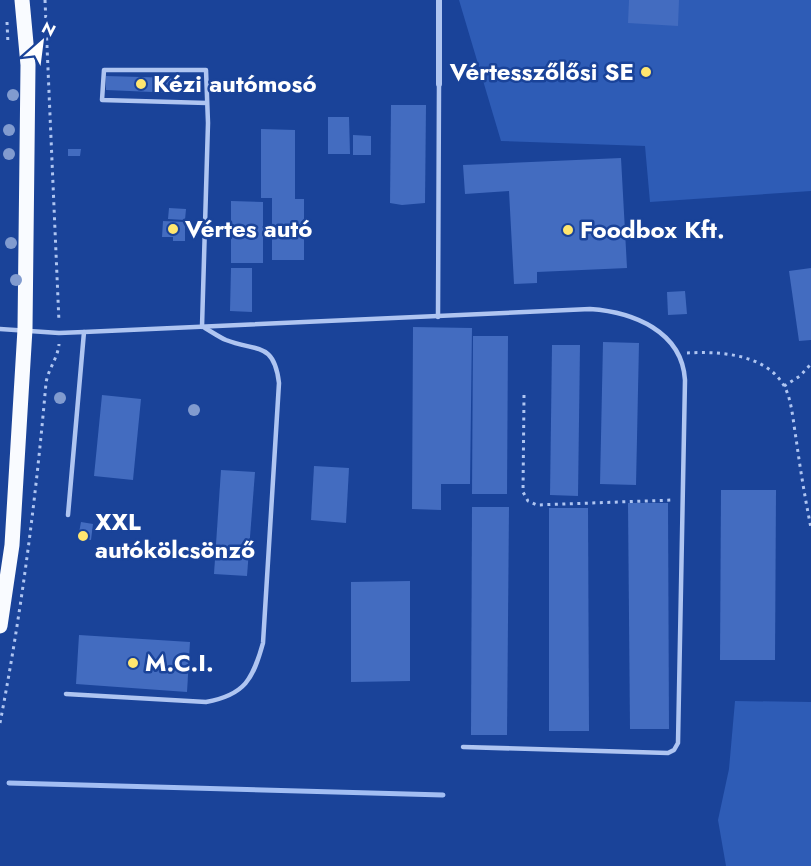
<svg xmlns="http://www.w3.org/2000/svg" width="811" height="866" viewBox="0 0 811 866" font-family="Jost,sans-serif">
<style>
.green{fill:#2e5cb6}
.lines{fill:none;stroke-linecap:round;stroke-linejoin:round}
.stream{stroke:#a2bef3;stroke-width:5}
.building{fill:#436cc0}
.path{stroke:#afc5f1;stroke-width:3;stroke-dasharray:3 4.5;stroke-linecap:butt}
.lane{stroke:#afc5f1;stroke-width:4.5}
.street{stroke:#afc5f1;stroke-width:6}
.primary{stroke:#f9fbff;stroke-width:15}
.tree{fill:#819bcf}
.poi-dot{fill:#ffe66f;stroke:#1a4399;stroke-width:2}
.labels{text-anchor:middle;stroke-width:5;stroke-linejoin:round;paint-order:stroke}
.poi-label{font-size:24px;font-weight:bold;fill:#fff;stroke:#1a4399;text-anchor:start}
</style>
<rect width="100%" height="100%" fill="#1a4399"/>
<!-- green -->
<g class="green">
<path d="M459,0H811V191L650,202L645,146L501,141Z"/>
<path d="M735,701L811,702V866H726L718,820L729,769Z"/>
</g>
<g class="lines">
<!-- stream -->
<path class="stream" d="M9,783L443,795"/>
</g>
<!-- building -->
<g class="building">
<path d="M629,0H679L678,26L628,23Z"/>
<path d="M106,76L176,78V93L106,90Z"/>
<path d="M391,105H426L425,203L402,205L390,203Z"/>
<path d="M328,117H349L350,154H328Z"/>
<path d="M261,129L295,130V199H304V260H272V198H261Z"/>
<path d="M353,135L371,136V155H353Z"/>
<path d="M68,149H81L80,156H68Z"/>
<path d="M621,158L627,268L537,272V283L514,284L509,191L465,194L463,165Z"/>
<path d="M231,201L263,202V263H231Z"/>
<path d="M169,208L186,209L185,220L168,219Z"/>
<path d="M163,221L185,222V241H173V237H162Z"/>
<path d="M231,268H252V312L230,311Z"/>
<path d="M811,268V340L799,341L789,271Z"/>
<path d="M685,291L687,314L668,315L667,292Z"/>
<path d="M413,327L472,328L470,484H441V510L412,509Z"/>
<path d="M473,336H508L507,494H472Z"/>
<path d="M603,342L639,343L636,485L600,484Z"/>
<path d="M552,345H580L578,496L550,495Z"/>
<path d="M102,395L141,399L133,480L94,476Z"/>
<path d="M314,466L349,468L346,523L311,520Z"/>
<path d="M221,470L255,472L247,576L214,574Z"/>
<path d="M721,490H776L775,660H720Z"/>
<path d="M628,503H668L669,729H630Z"/>
<path d="M472,507H509L507,735H471Z"/>
<path d="M549,508H588L589,731H549Z"/>
<path d="M81,522L93,524L91,540L78,538Z"/>
<path d="M410,581V681L351,682V582Z"/>
<path d="M79,635L190,642L187,692L76,684Z"/>
</g>
<g class="lines">
<!-- path -->
<g class="path">
<path d="M45,0L59,322"/>
<path d="M7,22L8,44"/>
<path d="M687,353C719,351 764,354 783,384C792,398 793,422 796,438C800,468 805,498 811,528"/>
<path d="M784,386L800,376L811,364"/>
<path d="M524,395L523,492L528,501L537,505L673,500"/>
<path d="M0,723C22,610 36,497 46,383C48,369 58,358 59,344"/>
</g>
<!-- lane -->
<g class="lane">
<path d="M438,317L439,84"/>
<path d="M202,327L208,123L206,70H104L102,100L207,103"/>
<path d="M0,329L59,333L84,332L590,309C633,312 682,331 685,380L678,743L674,750L668,753L463,747"/>
<path d="M68,515L84,332"/>
<path d="M66,694L206,702C245,695 253,679 263,643L279,383C274,341 256,352 226,340C219,337 212,332 205,328"/>
</g>
<!-- street -->
<path class="street" d="M439,0V84"/>
<!-- primary -->
<path class="primary" d="M0,626L12,545L25,329L28,65L22,0"/>
</g>
<!-- trees -->
<g class="tree">
<circle cx="13" cy="95" r="6"/>
<circle cx="9" cy="130" r="6"/>
<circle cx="9" cy="154" r="6"/>
<circle cx="11" cy="243" r="6"/>
<circle cx="16" cy="280" r="6"/>
<circle cx="60" cy="398" r="6"/>
<circle cx="194" cy="410" r="6"/>
</g>
<!-- markers -->
<g class="poi-dot">
<circle cx="646" cy="72" r="6"/>
<circle cx="141" cy="84" r="6"/>
<circle cx="173" cy="229" r="6"/>
<circle cx="568" cy="230" r="6"/>
<circle cx="83" cy="536" r="6"/>
<circle cx="133" cy="663" r="6"/>
</g>
<g class="labels">
<!-- poi labels -->
<g class="poi-label">
<text x="634" y="80" text-anchor="end">Vértesszőlősi SE</text>
<text x="153" y="92">Kézi autómosó</text>
<text x="185" y="237">Vértes autó</text>
<text x="580" y="238">Foodbox Kft.</text>
<text x="95" y="530">XXL<tspan x="95" dy="28">autókölcsönző</tspan></text>
<text x="145" y="671">M.C.I.</text>
</g>
</g>
<!-- north arrow -->
<g transform="translate(42 42) rotate(28)" stroke="#1a4399" stroke-width="4.5" paint-order="stroke">
<path d="M0-4.5L10 22L0 15L-10 22Z" fill="#ffffff"/>
<text y="-9" font-size="16" font-weight="bold" text-anchor="middle" fill="#ffffff">N</text>
</g>
</svg>
